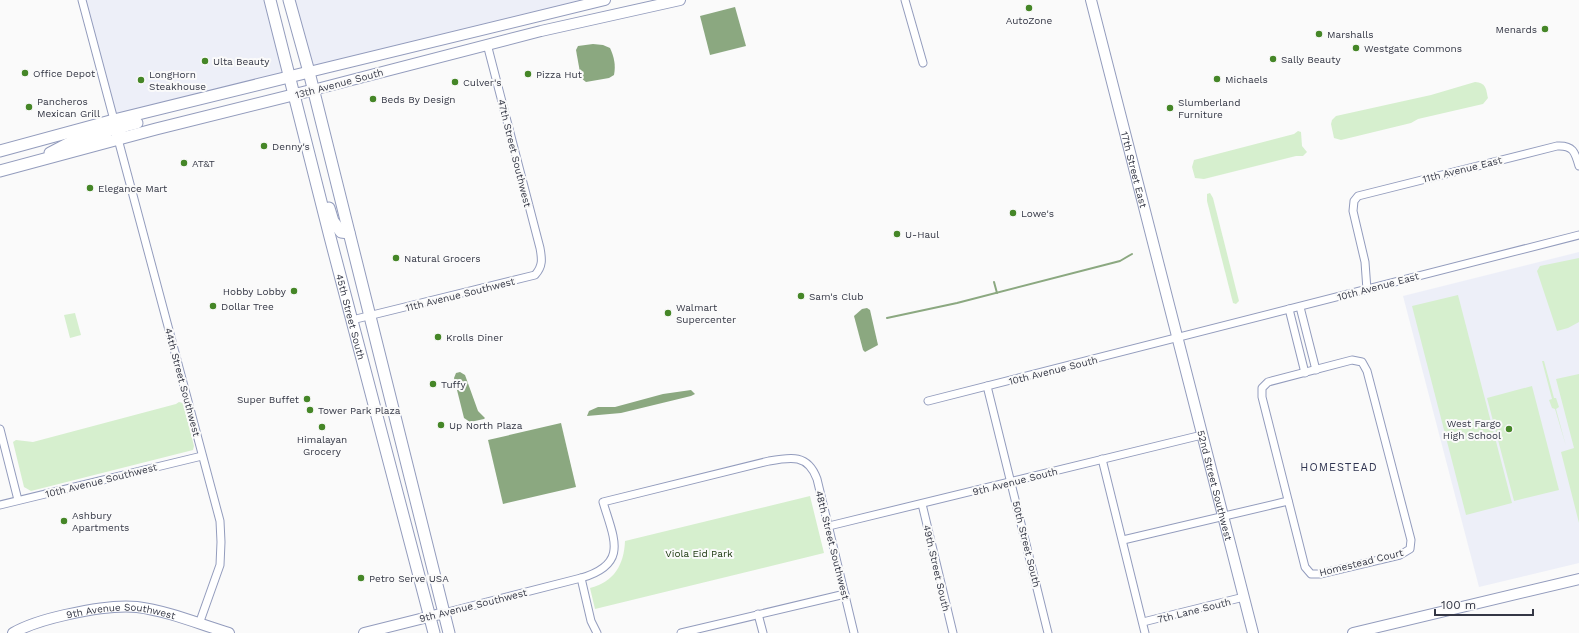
<svg xmlns="http://www.w3.org/2000/svg" width="1579" height="633" viewBox="0 0 1579 633" font-family="'Work Sans',sans-serif">
<style>
.built{fill:#edeff8}
.green{fill:#d6efce}
.water{fill:#8ba880}
.lines{fill:none;stroke-linecap:round;stroke-linejoin:round}
.stream{stroke:#8ba880;stroke-width:2}
.street-casing{stroke:#939cbd;stroke-width:9}
.secondary-casing{stroke:#939cbd;stroke-width:12}
.primary-casing{stroke:#939cbd;stroke-width:13}
.street{stroke:#fff;stroke-width:7}
.secondary{stroke:#fff;stroke-width:10}
.primary{stroke:#fff;stroke-width:11}
.poi-dot{fill:#458627;stroke:#fafafa;stroke-width:1.5}
.labels{text-anchor:middle;stroke-width:4;stroke-linejoin:round;paint-order:stroke}
.poi-label{font-size:10px;fill:#343745;stroke:#fafafa;text-anchor:start}
.street-label{font-size:10px;fill:#343745;stroke:#fafafa}
.park-label{font-size:10px;fill:#153207;stroke:#fafafa}
.neighbourhood-label{font-size:11px;letter-spacing:1px;fill:#2f3450;stroke:#fafafa}
</style>
<rect width="100%" height="100%" fill="#fafafa"/>
<!-- built -->
<g class="built">
<path d="M86,0H266L286,76L117,117Z"/>
<path d="M293,0H589L311,69Z"/>
<path d="M1579,252V563L1479,587L1403,296Z"/>
</g>
<!-- green -->
<g class="green">
<path d="M1475,82C1486,83 1486,88 1488,98L1483,104L1418,119L1411,123L1341,140L1334,138L1331,124L1332,120L1336,116L1431,95Z"/>
<path d="M1298,131L1301,132L1302,146L1307,152L1303,156H1296L1204,179L1195,178L1192,167L1194,160L1294,134Z"/>
<path d="M1210,193L1213,198L1239,301L1236,304L1233,303L1207,201V194Z"/>
<path d="M1579,258V322L1568,328L1557,331L1537,271L1540,266Z"/>
<path d="M1458,295L1512,503L1466,515L1412,306Z"/>
<path d="M75,313L81,335L70,338L64,315Z"/>
<path d="M1542,361H1544L1554,398H1556L1559,407L1556,409L1566,446L1555,409L1552,408L1549,400L1552,399Z"/>
<path d="M1579,374V523L1561,452L1574,448L1556,379Z"/>
<path d="M1532,386L1559,490L1514,501L1487,398Z"/>
<path d="M179,402L183,403L194,446L193,450L31,491L24,487L13,442L16,440L33,442L176,404Z"/>
<path d="M810,496L824,553L595,609L590,588C614,582 624,565 625,541Z"/>
</g>
<!-- water -->
<g class="water">
<path d="M735,7L746,46L710,55L700,16Z"/>
<path d="M593,44L603,45L610,48C614,57 616,65 614,75L609,78L586,82L581,78L576,50L578,46Z"/>
<path d="M867,308L870,310L878,345L865,352L863,350L854,316L862,309Z"/>
<path d="M460,372L465,375L478,411L485,418L484,419L470,422L464,418L454,378L456,373Z"/>
<path d="M691,390L695,394L691,396L621,413L587,416L589,411L598,407H615L663,394Z"/>
<path d="M561,423L576,487L503,504L488,440Z"/>
</g>
<g class="lines">
<!-- stream -->
<g class="stream">
<path d="M994,282L997,293"/>
<path d="M887,318L957,303L1120,261L1132,254"/>
</g>
<!-- street casing -->
<g class="street-casing">
<g id="street">
<path d="M82,0L114,120"/>
<path d="M905,0L923,63"/>
<path d="M118,139L220,521L221,542L220,565L199,624"/>
<path d="M1367,290L1365,262L1353,211L1354,201L1358,196L1557,146C1573,145 1575,152 1579,166"/>
<path d="M1300,307L1316,370"/>
<path d="M1289,309L1305,373"/>
<path d="M352,320L535,275C543,266 542,259 540,248L487,44"/>
<path d="M1352,360L1362,362L1367,371L1411,540L1410,549L1400,555L1320,574H1311L1305,567L1262,397V388L1268,382Z"/>
<path d="M987,386L1048,633"/>
<path d="M928,401L1579,235"/>
<path d="M0,429L18,500"/>
<path d="M1102,459L1145,633"/>
<path d="M922,504L953,633"/>
<path d="M0,505L202,456"/>
<path d="M829,526L1202,435"/>
<path d="M1123,540L1288,501"/>
<path d="M581,578L591,621L597,633"/>
<path d="M444,613L581,578C629,564 614,539 603,502L769,461C791,457 808,454 817,479L854,633"/>
<path d="M758,614L763,633"/>
<path d="M1143,622L1244,597"/>
<path d="M681,633L845,594"/>
</g>
</g>
<!-- secondary casing -->
<g class="secondary-casing">
<g id="secondary">
<path id="s1" d="M1091,0L1253,633"/>
<path d="M309,72L605,0"/>
<path d="M313,90L541,31L680,0"/>
<path id="s2" d="M13,633C29,624 47,619 65,615C88,610 113,605 137,607C168,611 199,624 229,633"/>
<path d="M364,633L444,613"/>
<path d="M1353,633L1579,579"/>
</g>
</g>
<!-- primary casing -->
<g class="primary-casing">
<g id="primary">
<path id="s3" d="M270,0L330,237L434,633"/>
<path d="M289,0L309,72L449,633"/>
<path d="M118,139L117,132C122,125 129,125 137,123"/>
<path d="M0,151L114,120L309,72"/>
<path d="M50,153L71,142L107,132L112,128L114,120"/>
<path d="M0,171L156,129L313,90"/>
<path d="M329,208L333,221L341,232L349,233"/>
</g>
</g>
<!-- street -->
<use href="#street" class="street"/>
<!-- secondary -->
<use href="#secondary" class="secondary"/>
<!-- primary -->
<use href="#primary" class="primary"/>
</g>
<!-- markers -->
<g class="poi-dot">
<circle cx="1029" cy="8" r="4"/>
<circle cx="1545" cy="29" r="4"/>
<circle cx="1319" cy="34" r="4"/>
<circle cx="1356" cy="48" r="4"/>
<circle cx="1273" cy="59" r="4"/>
<circle cx="205" cy="61" r="4"/>
<circle cx="25" cy="73" r="4"/>
<circle cx="528" cy="74" r="4"/>
<circle cx="1217" cy="79" r="4"/>
<circle cx="141" cy="80" r="4"/>
<circle cx="455" cy="82" r="4"/>
<circle cx="373" cy="99" r="4"/>
<circle cx="29" cy="107" r="4"/>
<circle cx="1170" cy="108" r="4"/>
<circle cx="264" cy="146" r="4"/>
<circle cx="184" cy="163" r="4"/>
<circle cx="90" cy="188" r="4"/>
<circle cx="1013" cy="213" r="4"/>
<circle cx="897" cy="234" r="4"/>
<circle cx="396" cy="258" r="4"/>
<circle cx="294" cy="291" r="4"/>
<circle cx="801" cy="296" r="4"/>
<circle cx="213" cy="306" r="4"/>
<circle cx="668" cy="313" r="4"/>
<circle cx="438" cy="337" r="4"/>
<circle cx="433" cy="384" r="4"/>
<circle cx="307" cy="399" r="4"/>
<circle cx="310" cy="410" r="4"/>
<circle cx="441" cy="425" r="4"/>
<circle cx="322" cy="427" r="4"/>
<circle cx="1509" cy="429" r="4"/>
<circle cx="64" cy="521" r="4"/>
<circle cx="361" cy="578" r="4"/>
</g>
<g class="labels">
<!-- poi labels -->
<g class="poi-label">
<text x="1029" y="24" text-anchor="middle">AutoZone</text>
<text x="1537" y="33" text-anchor="end">Menards</text>
<text x="1327" y="38">Marshalls</text>
<text x="1364" y="52">Westgate Commons</text>
<text x="1281" y="63">Sally Beauty</text>
<text x="213" y="65">Ulta Beauty</text>
<text x="33" y="77">Office Depot</text>
<text x="149" y="78">LongHorn<tspan x="149" dy="12">Steakhouse</tspan></text>
<text x="536" y="78">Pizza Hut</text>
<text x="1225" y="83">Michaels</text>
<text x="463" y="86">Culver's</text>
<text x="381" y="103">Beds By Design</text>
<text x="37" y="105">Pancheros<tspan x="37" dy="12">Mexican Grill</tspan></text>
<text x="1178" y="106">Slumberland<tspan x="1178" dy="12">Furniture</tspan></text>
<text x="272" y="150">Denny's</text>
<text x="192" y="167">AT&amp;T</text>
<text x="98" y="192">Elegance Mart</text>
<text x="1021" y="217">Lowe's</text>
<text x="905" y="238">U-Haul</text>
<text x="404" y="262">Natural Grocers</text>
<text x="286" y="295" text-anchor="end">Hobby Lobby</text>
<text x="809" y="300">Sam's Club</text>
<text x="221" y="310">Dollar Tree</text>
<text x="676" y="311">Walmart<tspan x="676" dy="12">Supercenter</tspan></text>
<text x="446" y="341">Krolls Diner</text>
<text x="441" y="388">Tuffy</text>
<text x="299" y="403" text-anchor="end">Super Buffet</text>
<text x="318" y="414">Tower Park Plaza</text>
<text x="1501" y="427" text-anchor="end">West Fargo<tspan x="1501" dy="12">High School</tspan></text>
<text x="449" y="429">Up North Plaza</text>
<text x="322" y="443" text-anchor="middle">Himalayan<tspan x="322" dy="12">Grocery</tspan></text>
<text x="72" y="519">Ashbury<tspan x="72" dy="12">Apartments</tspan></text>
<text x="369" y="582">Petro Serve USA</text>
</g>
<!-- street labels -->
<g class="street-label">
<text transform="translate(339 83) rotate(-15)" y="4">13th Avenue South</text>
<text transform="translate(515 153) rotate(76)" y="4">47th Street Southwest</text>
<text dy="4" stroke="none"><textPath href="#s1" startOffset="175">17th Street East</textPath></text>
<text transform="translate(1462 169) rotate(-14)" y="4">11th Avenue East</text>
<text transform="translate(1378 286) rotate(-15)" y="4">10th Avenue East</text>
<text transform="translate(460 294) rotate(-14)" y="4">11th Avenue Southwest</text>
<text dy="4" stroke="none"><textPath href="#s3" startOffset="327">45th Street South</textPath></text>
<text transform="translate(1053 370) rotate(-14)" y="4">10th Avenue South</text>
<text transform="translate(183 382) rotate(75)" y="4">44th Street Southwest</text>
<text transform="translate(101 480) rotate(-14)" y="4">10th Avenue Southwest</text>
<text transform="translate(1015 481) rotate(-14)" y="4">9th Avenue South</text>
<text dy="4" stroke="none"><textPath href="#s1" startOffset="501">52nd Street Southwest</textPath></text>
<text transform="translate(1027 544) rotate(76)" y="4">50th Street South</text>
<text transform="translate(833 545) rotate(76)" y="4">48th Street Southwest</text>
<text transform="translate(1361 562) rotate(-14)" y="4">Homestead Court</text>
<text transform="translate(937 568) rotate(77)" y="4">49th Street South</text>
<text transform="translate(473 605) rotate(-14)" y="4">9th Avenue Southwest</text>
<text transform="translate(1194 610) rotate(-14)" y="4">7th Lane South</text>
<text dy="4" stroke="none"><textPath href="#s2" startOffset="112">9th Avenue Southwest</textPath></text>
</g>
<!-- park labels -->
<g class="park-label">
<text x="699" y="557">Viola Eid Park</text>
</g>
<!-- neighbourhood labels -->
<g class="neighbourhood-label">
<text x="1339" y="471">HOMESTEAD</text>
</g>
</g>
<!-- scale -->
<path d="M1435 609v6h98v-6" fill="none" stroke="#343745" stroke-width="2"/>
<text x="1441" y="609" font-size="12" fill="#343745" stroke="#fafafa" stroke-width="3" paint-order="stroke">100 m</text>
</svg>
